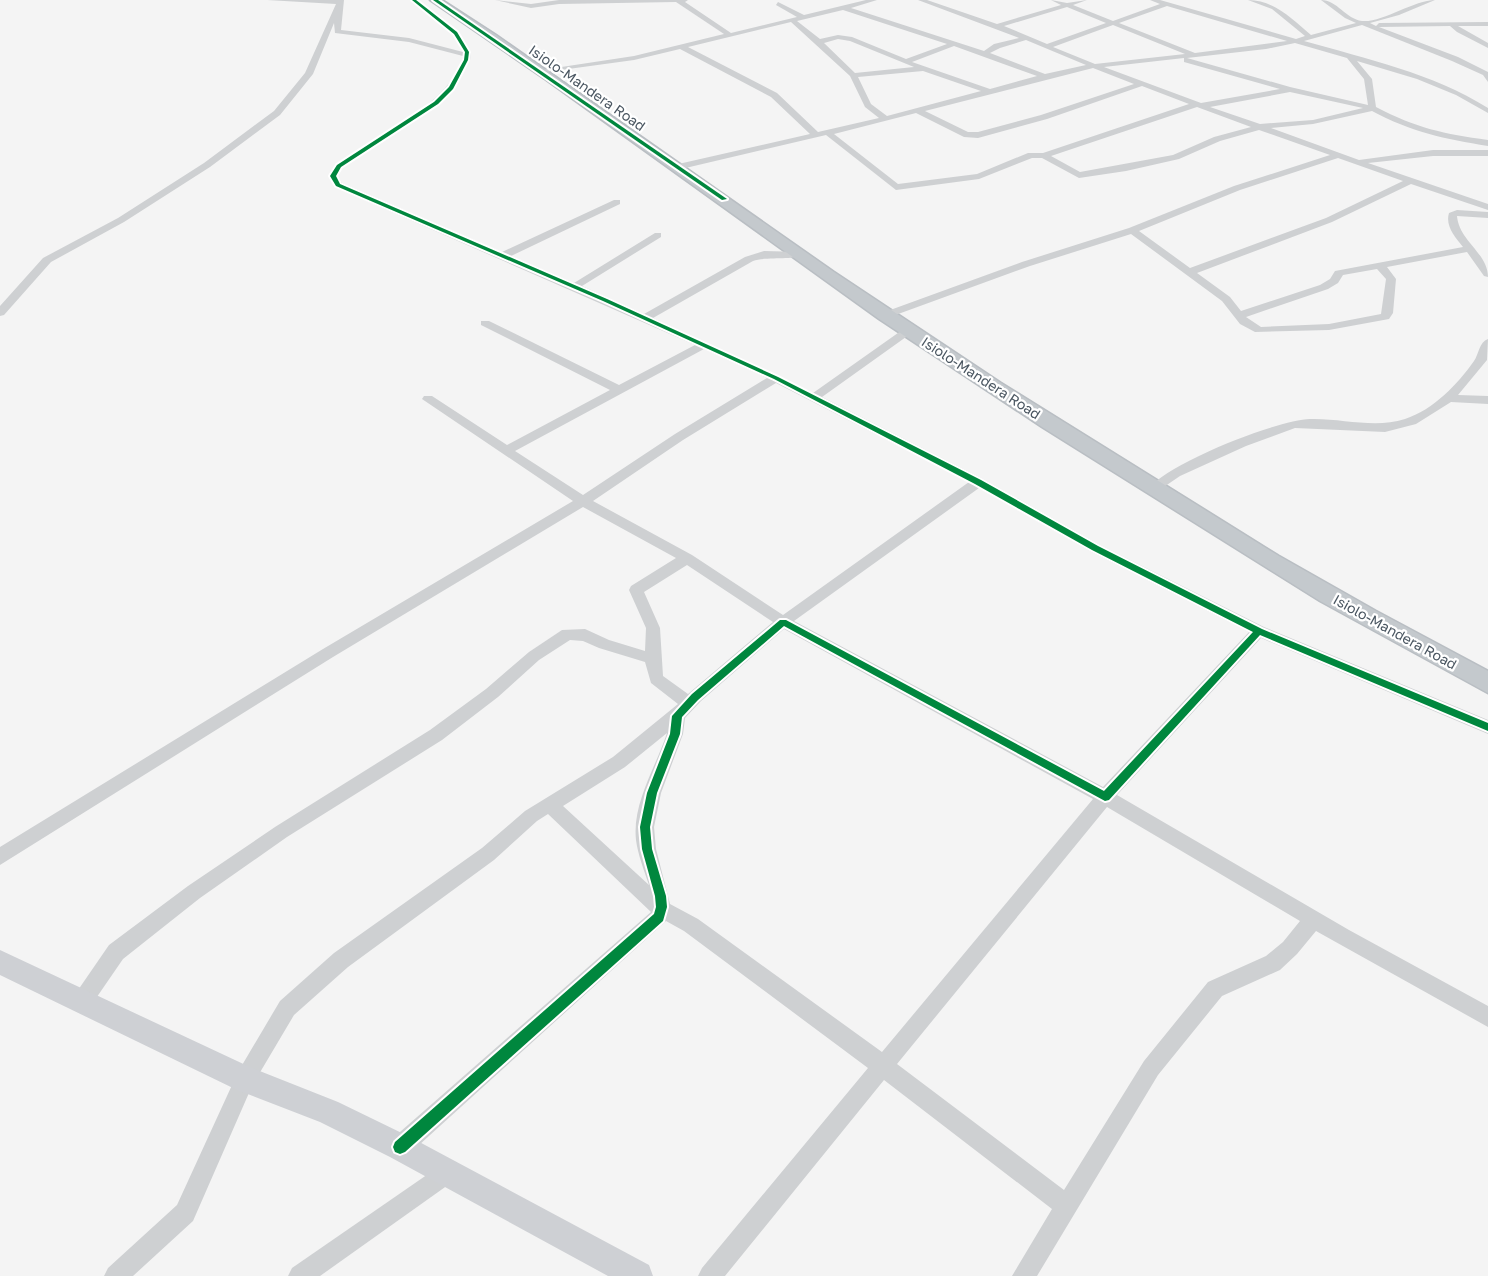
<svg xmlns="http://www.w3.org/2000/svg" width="1488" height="1276" viewBox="0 0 1488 1276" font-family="'Golos Text',sans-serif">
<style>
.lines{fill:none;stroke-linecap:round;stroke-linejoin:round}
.trunk-casing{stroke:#b9bec3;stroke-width:3}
.minor{fill:#ced0d2;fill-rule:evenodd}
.secondary{fill:#ced0d4;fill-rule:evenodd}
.trunk{fill:#c4c9cd;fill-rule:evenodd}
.cycleway-casing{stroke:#fff;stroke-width:4}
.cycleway{fill:#00873e;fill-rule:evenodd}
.labels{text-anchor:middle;stroke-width:4.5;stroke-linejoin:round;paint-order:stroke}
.far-street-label{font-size:14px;fill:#4a5661;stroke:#fff}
</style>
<rect width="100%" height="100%" fill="#f4f4f4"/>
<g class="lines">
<!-- trunk casing -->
<g class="trunk-casing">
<path id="trunk" d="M430,0H442L496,35L834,272L1001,383L1279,556L1376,611L1488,671V693L1320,601L1042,427L879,319L545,79Z"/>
</g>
<!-- minor -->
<g class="minor">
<path d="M267,0H344L341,30L409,38L463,52L453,34L411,0H418L458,32L471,52L470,60L454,90L439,105L342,168L337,176L342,183L502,252L614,200H620V204L511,256L574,283L655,233H661V237L582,286L644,314L745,257L764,251L803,252L804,254C794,261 767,256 753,261L653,318L813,393L905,328H913V332L822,397L983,479L1100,545L1264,627L1488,720V734L1261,638L1117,795L1349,930L1488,1006V1027L1316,931L1297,954L1280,970L1222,996L1158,1075L1037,1276H1012L1052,1209L884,1080L725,1276H698L702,1268L868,1068L684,931L666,921L408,1155L400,1158L392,1155L389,1147L392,1139L651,912L548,814L537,821L494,860L348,967L294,1015L252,1086L193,1221L133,1276H104L108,1268L177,1205L238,1072L280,1001L334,953L482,848L525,811L613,757L678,704L651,683L645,662L599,648L583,641L570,640L539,660L498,697L442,740L287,837L200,898L123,959L90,1007L83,1010L76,1007L73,1000L76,993L109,945L188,886L275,827L430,730L486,689L529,652L562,630L585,629L609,640L645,651L646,628L629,590L631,586L676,558L583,507L333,657L0,865V847L323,649L573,501L422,399L424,396H432L507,445L610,390L481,325V321H489L619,385L695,345L335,187L329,176L336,164C373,140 454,101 463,56L409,42L335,33L334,23L313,74L280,115L210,167L124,222L51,262L4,315L0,316V306L43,258L118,218L204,163L274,111L305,73L336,4ZM704,349L767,378L675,434L583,495L515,451ZM776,383L969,482L783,615L692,555L593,501L683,440ZM979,488L1090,551L1249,632L1103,787L794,621ZM687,565L773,622L688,694L663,676L660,628L644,592ZM784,629L1093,799L882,1052L698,919L670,904L656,849L654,827L661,793L683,734L685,718L701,701ZM667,733C656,767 632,803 636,840C638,855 644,870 649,885L563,806L625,767ZM1107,807L1300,921L1283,942L1266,956L1208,982L1144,1061L1064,1190L897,1064Z"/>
<path d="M495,0L531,4L559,0H688L685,2L731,33L797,17L776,5L778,2L804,15L866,0H877L851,8L984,51L994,44L1019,38L918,0H927L997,24L1061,5L1051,0L1067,3L1087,0L1073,5L1113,21L1160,4L1150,0H1160L1296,39L1305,36L1272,9L1248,0C1274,0 1292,19 1311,35L1356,23L1345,18L1321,0C1337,0 1346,19 1362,21C1382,23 1414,0 1435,0L1399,15L1370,23L1376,26L1379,23L1488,22V26H1458L1488,43V48L1457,32L1450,26L1379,27L1458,57L1488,72V82L1483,75L1452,61L1362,25L1304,41C1367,59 1432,73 1488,108V113L1456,95L1417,79L1357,61L1372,79L1376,107C1416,128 1444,134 1488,140V146C1445,139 1411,132 1372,111L1313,124L1271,128L1359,160L1433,150H1488V156H1433L1368,163L1488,204V210L1411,184L1332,222L1197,273L1230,297L1241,311L1320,285L1330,279L1335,271L1463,247C1455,237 1445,226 1449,213L1457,210L1488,212V218L1457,216C1459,241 1488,253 1488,277L1484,276L1467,252L1387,267L1396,279L1393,313L1389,319L1329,330L1255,332L1240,324L1222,301L1131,234L1030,266L890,317H882V313L1022,262L1129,228L1234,186L1330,155L1259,130L1220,141L1179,159L1126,171L1079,178L1042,158H1032L979,179L896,190L826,135L677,170L673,167L674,165L810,134L771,97L680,49L634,60L539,73L535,71L634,56L724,34L676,2L559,4L531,8ZM1167,6L1287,41L1195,53L1119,23ZM1067,7L1106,23L1047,44L1004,26ZM843,10L947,44L906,59L852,37L838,35L820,39L797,21ZM791,22L850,76L865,107L879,118L818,132L777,93L688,47ZM1113,25L1185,54L1095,64L1053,47ZM838,39L850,41L914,67L855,73L824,43ZM1026,40L1086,65L1045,74L990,53L1000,48ZM1295,43L1347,58L1364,79L1368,105L1290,87L1187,58L1266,49ZM954,46L1037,76L990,89L912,62ZM1184,58V62L1280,89L1201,103L1104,67ZM1093,68L1134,84L1041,115L978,132H968L925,111ZM923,71L981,91L887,116L871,104L858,77ZM1142,86L1189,104L1043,153H1028L977,174L898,184L834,134L916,113L964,137L978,138L1047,119ZM1290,92L1363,108L1313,120L1260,124L1210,107ZM1197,107L1251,127L1214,137L1173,155L1080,172L1051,156ZM1338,158L1403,181L1326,218L1190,268L1139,231L1240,190ZM1377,269L1386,279L1381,314L1329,324L1261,327L1246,317L1328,289L1338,283L1343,275Z"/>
<path d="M1488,339L1487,360L1458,395L1488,396V404L1451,402L1416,424L1385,432L1295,428L1246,446L1180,476L1155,493L1148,489C1168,463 1277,420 1310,419C1342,418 1374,429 1405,419C1433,410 1458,384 1474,361C1479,354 1479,342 1488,339Z"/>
<path d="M447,1161L455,1164L458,1172L455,1180L320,1276H288L292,1268Z"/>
</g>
<!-- secondary -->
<path class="secondary" d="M0,950L252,1068L338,1102L410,1137L649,1265L653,1276H608L390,1157L320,1122L235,1089L0,975Z"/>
<!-- trunk -->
<use href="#trunk" class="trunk"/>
<!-- cycleway casing -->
<g class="cycleway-casing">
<g id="cycleway">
<path d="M412,0H416L457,32L469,52L468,60L453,89L438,104L341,167L336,176L340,184L607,299L778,377L981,480L1098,546L1262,629L1488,723V731L1260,635L1109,800L1105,801L784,626L698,700L682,717L680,734L657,793L650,827L652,849L666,896L667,907L663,921L405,1152L400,1154L395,1152L393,1147L395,1142L654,914L656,907L655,896L642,849L640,827L647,793L670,734L672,716L692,694L780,620H786L1104,791L1253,632L1092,550L975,484L774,379L603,301L336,186L330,176L337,165L434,102L449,87L464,60L465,52L454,34Z"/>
<path d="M433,0H438L727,199L722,200Z"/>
</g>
</g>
<!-- cycleway -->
<use href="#cycleway" class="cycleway"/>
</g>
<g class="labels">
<!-- far-street labels -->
<g class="far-street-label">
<text transform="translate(587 88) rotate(35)" y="5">Isiolo-Mandera Road</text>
<text transform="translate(981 378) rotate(33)" y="5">Isiolo-Mandera Road</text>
<text transform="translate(1395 632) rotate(29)" y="5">Isiolo-Mandera Road</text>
</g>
</g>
</svg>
